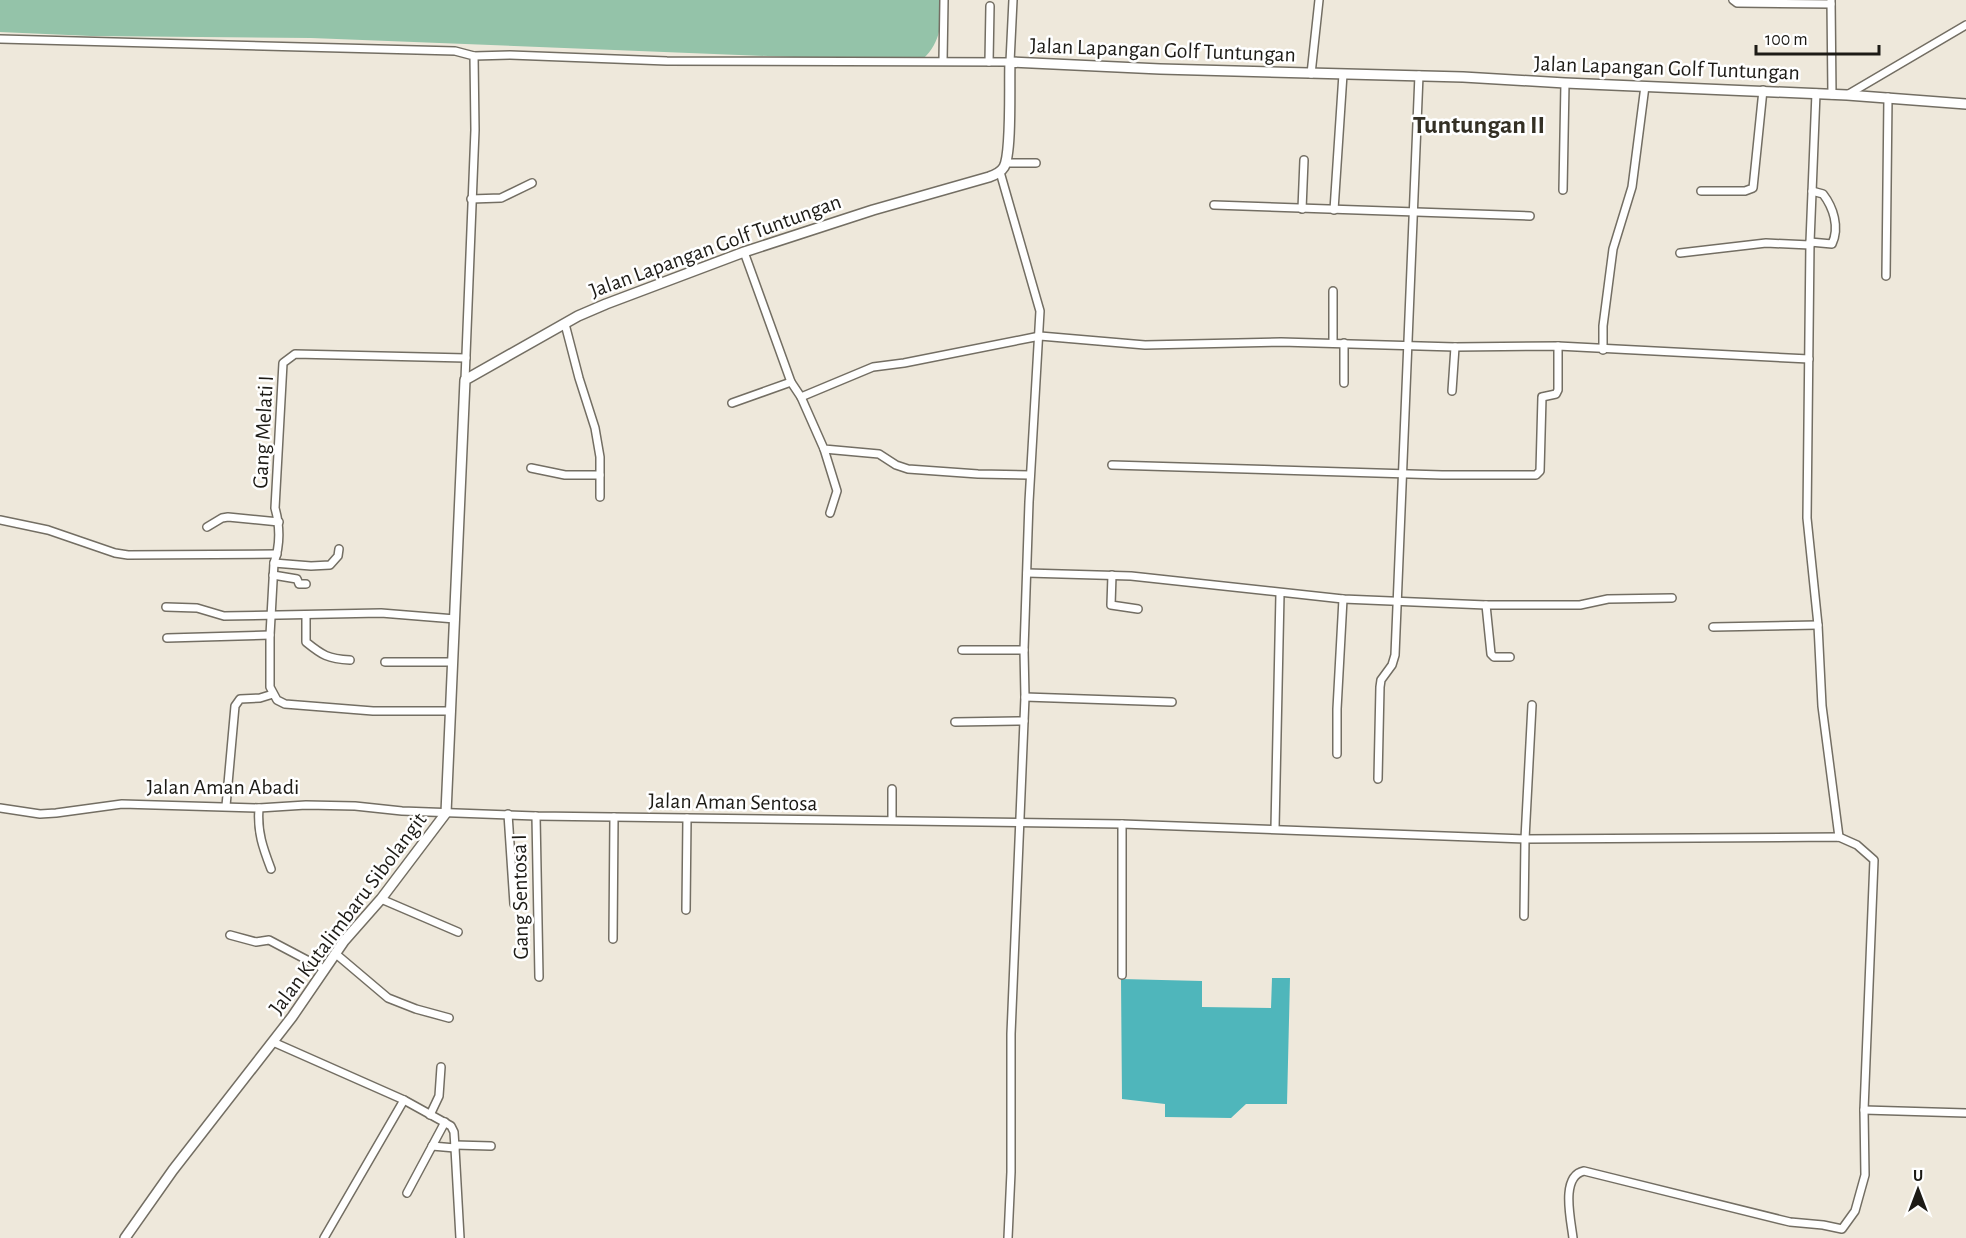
<svg xmlns="http://www.w3.org/2000/svg" width="1966" height="1238" viewBox="0 0 1966 1238" font-family="'Alegreya Sans',sans-serif">
<style>
.green{fill:#94c3a9}
.water{fill:#4fb6bb}
.lines{fill:none;stroke-linecap:round;stroke-linejoin:round}
.street-casing{stroke:#736e63;stroke-width:10}
.secondary-casing{stroke:#736e63;stroke-width:12}
.street{stroke:#fff;stroke-width:7}
.secondary{stroke:#fff;stroke-width:9}
.labels{text-anchor:middle;stroke-width:5;stroke-linejoin:round;paint-order:stroke}
.street-label{font-size:22px;fill:#1d1b16;stroke:#fff}
.quarter-label{font-size:26px;font-weight:bold;fill:#343025;stroke:#fff}
</style>
<rect width="100%" height="100%" fill="#eee8db"/>
<!-- green -->
<path class="green" d="M0,0H942C942,24 940,47 919,62L311,38L91,36L0,32Z"/>
<!-- water -->
<path class="water" d="M1272,978H1290L1287,1104H1246L1231,1118L1165,1117V1104L1122,1099L1121,979L1202,981V1007L1271,1008Z"/>
<g class="lines">
<!-- street casing -->
<g class="street-casing">
<g id="street">
<path d="M1733,0L1737,3L1831,4"/>
<path d="M1831,0L1832,95"/>
<path d="M0,39L455,51L474,56L475,130L465,380"/>
<path d="M474,56L510,55L667,61L1010,62L1013,0"/>
<path d="M943,61L944,0"/>
<path d="M989,62L990,6"/>
<path d="M1311,74L1319,0"/>
<path d="M1816,93L1810,242L1807,518L1818,625L1822,706L1839,837"/>
<path d="M1847,95L1966,25"/>
<path d="M1006,163H1036"/>
<path d="M1000,172L1040,311L1029,502L1024,650L1025,697L1011,1034V1172L1008,1238"/>
<path d="M1563,190L1565,83"/>
<path d="M1701,191H1745L1753,188L1763,90"/>
<path d="M471,199L501,198L532,183"/>
<path d="M1214,205L1530,216"/>
<path d="M1302,209L1304,160"/>
<path d="M1334,210L1343,74"/>
<path d="M1810,242L1832,244C1840,227 1833,207 1823,194L1812,191"/>
<path d="M744,252L791,382L801,397L824,449L879,454L896,465L908,469L978,474L1030,475"/>
<path d="M1680,253L1766,243L1810,245"/>
<path d="M1886,276L1888,97"/>
<path d="M1333,291V343"/>
<path d="M565,324L579,378L595,428L600,457V497"/>
<path d="M1344,343V383"/>
<path d="M1603,350V326L1613,249L1632,187L1645,86"/>
<path d="M1452,391L1455,347"/>
<path d="M801,397L873,367L904,363L1040,336L1145,345L1281,342L1455,347L1558,346L1809,359"/>
<path d="M732,403L791,382"/>
<path d="M824,449L837,491L830,513"/>
<path d="M1112,465L1442,475H1536L1540,471L1542,397L1556,394L1558,390V346"/>
<path d="M531,468L565,475H600"/>
<path d="M0,520L48,530L115,553L128,555L277,554"/>
<path d="M207,527L222,518L228,517L279,522"/>
<path d="M274,563L311,566L330,565L338,556L339,549"/>
<path d="M1027,573L1131,576L1343,599L1486,605H1580L1608,599L1672,598"/>
<path d="M273,575L297,579L299,584H306"/>
<path d="M1112,575L1111,605L1138,609"/>
<path d="M1486,605L1491,654L1494,657H1510"/>
<path d="M166,607L197,608L224,616L381,613L455,619"/>
<path d="M306,615V642C322,655 328,659 350,660"/>
<path d="M1713,627L1818,625"/>
<path d="M167,638L270,635"/>
<path d="M962,650H1024"/>
<path d="M385,662H453"/>
<path d="M1025,697L1172,702"/>
<path d="M451,711H373L285,704L277,700L270,687V635L274,563C280,546 280,526 275,508L283,363L295,354L466,358"/>
<path d="M955,722L1024,721"/>
<path d="M1337,754V709L1343,599"/>
<path d="M1378,779L1380,687L1381,680L1392,665L1395,655L1419,75"/>
<path d="M892,789V820"/>
<path d="M226,806L235,706L240,699L260,698L273,694"/>
<path d="M0,808L40,814L56,813L122,804L259,808L306,805L355,806L402,811L536,816L1122,824L1525,839L1839,837L1857,845L1874,860L1864,1110L1865,1175L1855,1211L1842,1229L1823,1225L1790,1222L1584,1171C1560,1176 1571,1220 1573,1238"/>
<path d="M259,808C257,832 263,848 271,869"/>
<path d="M508,814L514,904"/>
<path d="M536,816L539,977"/>
<path d="M1122,824V975"/>
<path d="M1275,828L1280,594"/>
<path d="M381,899L458,932"/>
<path d="M686,910L687,818"/>
<path d="M1524,916L1525,839L1532,705"/>
<path d="M230,935L256,942L269,940L324,969"/>
<path d="M613,939L614,817"/>
<path d="M336,954L388,998L416,1009L449,1018"/>
<path d="M273,1042L404,1100L451,1126L454,1132L455,1148L460,1238"/>
<path d="M1864,1110L1966,1113"/>
<path d="M430,1115L439,1096L441,1067"/>
<path d="M455,1145L491,1146"/>
<path d="M432,1146L455,1148"/>
<path d="M407,1193L445,1122"/>
<path d="M324,1238L404,1100"/>
</g>
</g>
<!-- secondary casing -->
<g class="secondary-casing">
<path id="secondary" d="M125,1238L173,1170L292,1017L344,941L381,899L446,813L465,380L578,316L606,304L744,252L873,210L989,177C995,175 1001,172 1004,167C1012,153 1009,82 1010,62L1160,69L1463,77L1565,83L1847,95L1966,104"/>
</g>
<!-- street -->
<use href="#street" class="street"/>
<!-- secondary -->
<use href="#secondary" class="secondary"/>
</g>
<g class="labels">
<!-- street labels -->
<g class="street-label">
<text transform="translate(1163 49) rotate(2)" y="8">Jalan Lapangan Golf Tuntungan</text>
<text transform="translate(1667 67) rotate(2)" y="8">Jalan Lapangan Golf Tuntungan</text>
<text transform="translate(715 245) rotate(-20)" y="8">Jalan Lapangan Golf Tuntungan</text>
<text transform="translate(262 432) rotate(-87)" y="8">Gang Melati I</text>
<text x="223" y="794">Jalan Aman Abadi</text>
<text transform="translate(733 801) rotate(1)" y="8">Jalan Aman Sentosa</text>
<text transform="translate(519 897) rotate(-91)" y="8">Gang Sentosa I</text>
<text transform="translate(347 913) rotate(-53)" y="8">Jalan Kutalimbaru Sibolangit</text>
</g>
<!-- quarter labels -->
<g class="quarter-label">
<text x="1479" y="133">Tuntungan II</text>
</g>
</g>
<!-- north arrow -->
<g transform="translate(1918 1190)" stroke="#ffffff" stroke-width="4.5" paint-order="stroke">
<path d="M0-4.5L10 22L0 15L-10 22Z" fill="#1d1b16"/>
<text y="-9" font-size="16" font-weight="bold" text-anchor="middle" fill="#1d1b16">U</text>
</g>
<!-- scale -->
<path d="M1756 45v9h123v-9" fill="none" stroke="#1d1b16" stroke-width="3"/>
<text x="1765" y="45" font-size="18" fill="#1d1b16" stroke="#ffffff" stroke-width="4.5" paint-order="stroke">100 m</text>
</svg>
